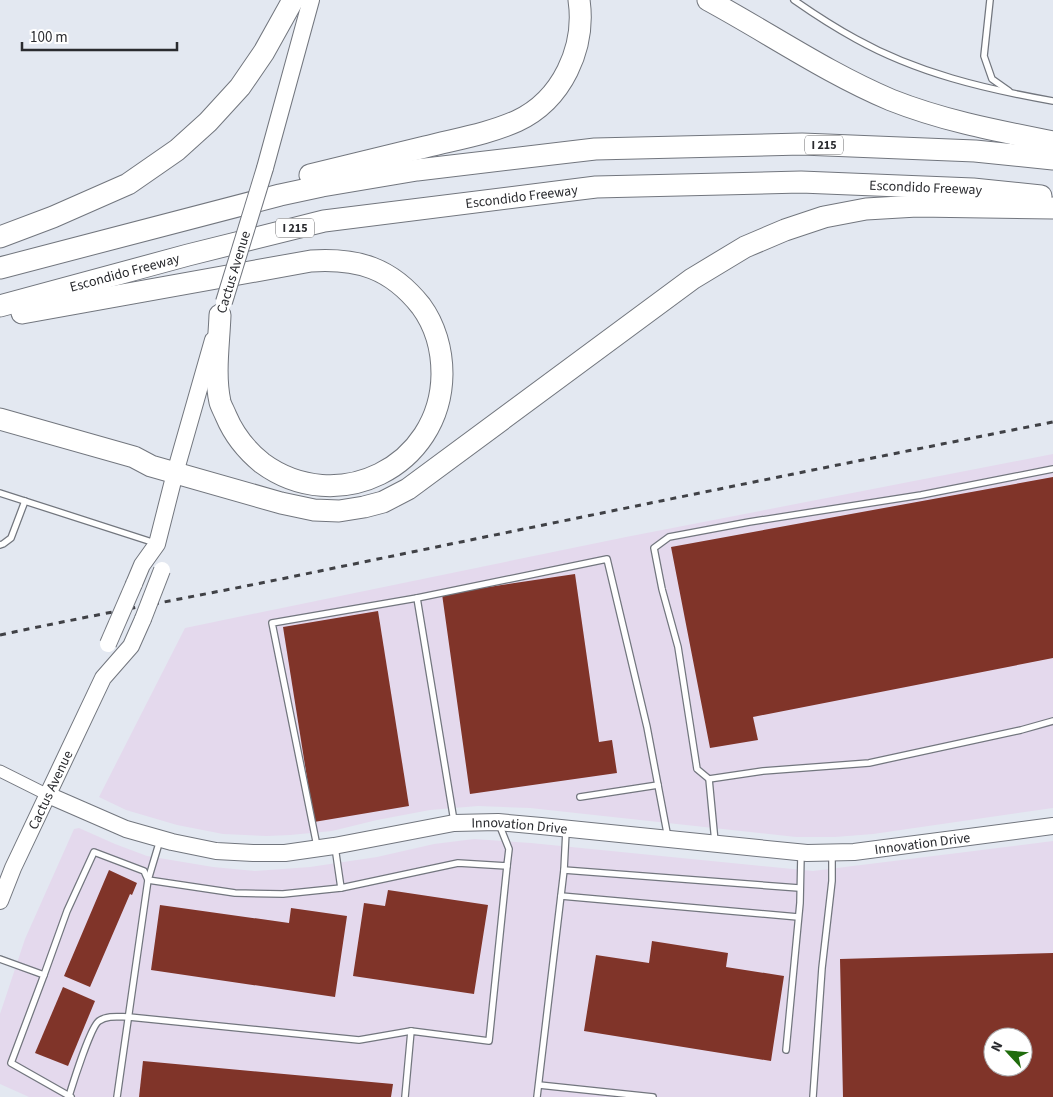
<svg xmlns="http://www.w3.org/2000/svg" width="1053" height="1097" viewBox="0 0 1053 1097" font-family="'Source Sans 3',sans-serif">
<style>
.industrial{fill:#e4d9ed;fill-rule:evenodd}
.building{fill:#803429;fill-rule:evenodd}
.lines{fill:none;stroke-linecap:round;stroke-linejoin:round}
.lane-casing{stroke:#72767e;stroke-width:8}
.street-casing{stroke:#72767e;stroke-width:13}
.secondary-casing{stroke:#72767e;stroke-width:18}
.highway-casing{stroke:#72767e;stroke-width:23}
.lane{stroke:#fff;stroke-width:5.5}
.street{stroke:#fff;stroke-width:11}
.secondary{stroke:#fff;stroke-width:16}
.highway{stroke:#fff;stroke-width:21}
.rail{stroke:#404146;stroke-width:3;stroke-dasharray:6 6;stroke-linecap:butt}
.secondary-bridge-casing{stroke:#72767e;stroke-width:18;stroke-linecap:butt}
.secondary-bridge{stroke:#fff;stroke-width:16}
.labels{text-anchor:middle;stroke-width:5;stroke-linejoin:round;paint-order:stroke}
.shield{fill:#fff;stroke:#6a6b6d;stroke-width:1}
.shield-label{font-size:12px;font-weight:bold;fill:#2a2b2f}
.street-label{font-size:14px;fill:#2a2b2f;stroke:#fff}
</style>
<rect width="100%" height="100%" fill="#e3e8f1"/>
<!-- industrial -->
<g class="industrial">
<path d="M1053,454V808L873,834L835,837H796L530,808L478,806L430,810L377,820L332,831L290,835L267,836L223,834L177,825L126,810L99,797L185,628L626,537Z"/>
<path d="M79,828L115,844L147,856L213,867L255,871L310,867L377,857L434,844L474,839L531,843L813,871L1053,841V1097H29L0,1084V1014L25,939L74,829ZM993,1037H1023V1067H993Z"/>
</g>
<!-- building -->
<g class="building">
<path d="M1053,477V658L753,717L758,740L710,748L671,547Z"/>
<path d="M575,574L599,742L612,740L617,773L470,794L442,594Z"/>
<path d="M378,611L409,806L314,822L283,627Z"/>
<path d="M109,870L137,883L132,895L130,894L90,987L64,976Z"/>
<path d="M388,890L488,905L474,994L353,976L364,903L385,906Z"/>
<path d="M160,905L289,923L291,908L347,916L335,997L151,970Z"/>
<path d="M652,941L728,953L726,967L784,976L771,1061L584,1031L596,955L649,963Z"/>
<path d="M1053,953V1097H843L840,959ZM993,1037H1023V1067H993Z"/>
<path d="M63,987L95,1001L68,1066L35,1053Z"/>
<path d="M143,1061L393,1084L391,1097H139Z"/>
</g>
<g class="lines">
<!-- lane casing -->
<g class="lane-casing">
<g id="lane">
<path d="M794,0C814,14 834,27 856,39C917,73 985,89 1053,101"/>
<path d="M990,0L984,56L992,79L1009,91"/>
<path d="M0,493L155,543"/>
<path d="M0,545L3,544L11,538L25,501"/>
<path d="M709,779L763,771L869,763L1021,730L1053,721"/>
<path d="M580,797L658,785"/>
<path d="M454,821L417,598L607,559L647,727L668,838"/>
<path d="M160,840L148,880L235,893L283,894L341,888"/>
<path d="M715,842L709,779L697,769L678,647L662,589L654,548L669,537L749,522L921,495L1053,469"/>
<path d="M317,846L272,623L417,598"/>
<path d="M335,847L341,888L458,863L507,866L509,849L499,824"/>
<path d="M564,870L799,888"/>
<path d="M561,896L798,917"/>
<path d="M0,959L44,975L11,1063L71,1097"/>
<path d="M44,975L67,911L94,852L144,871L148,880L117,1097"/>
<path d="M786,1050L800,903L801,855"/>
<path d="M539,1085L653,1097"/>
<path d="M69,1096C73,1083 91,1026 99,1021C107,1015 119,1017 129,1017L359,1040L411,1031"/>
<path d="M405,1097L411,1031L489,1041L507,866"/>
<path d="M537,1097L564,870L566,831"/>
<path d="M813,1097L822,968L832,881V854"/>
</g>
</g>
<!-- street casing -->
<g class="street-casing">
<path id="street" d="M0,771L48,795"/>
</g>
<!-- secondary casing -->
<g class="secondary-casing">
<g id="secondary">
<path d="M265,168L311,0"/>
<path d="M134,584L142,565L157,544L175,473L213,340"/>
<path id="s1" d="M48,795L126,829L172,842L216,851L253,853H285L334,846L454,823L498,822L541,826L807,853L854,852L1053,826"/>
<path id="s2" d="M0,901L13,868L103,678L131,646L143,619"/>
</g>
</g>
<!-- highway casing -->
<g class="highway-casing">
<g id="highway">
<path d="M708,0C769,33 827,73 891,100C944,121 998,131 1053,142"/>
<path d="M310,175C348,166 387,156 425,147C456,139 488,134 517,121C562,100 586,48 579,0"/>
<path d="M0,237L53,217L128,184L177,150L208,122L240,87L264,52L293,0"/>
<path d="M0,268L280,195L322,186L417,170L595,149L802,144L975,151L1053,159"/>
<path id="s3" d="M0,306L188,255L324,221L596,187L801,182L973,189L1041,196"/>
<path d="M22,313L311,261C358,258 391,268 421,306C435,325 442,350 442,374C441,467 337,518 262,463C246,450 234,435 226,416C224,411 221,406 220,402C214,374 219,343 220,315"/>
<path d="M0,419L134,457L151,466L281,503L314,510L339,511L364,507L383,502L408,489L692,279L745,247L785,230L824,217L866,209L917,206L1053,208"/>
</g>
</g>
<!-- lane -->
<use href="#lane" class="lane"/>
<!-- street -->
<use href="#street" class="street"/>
<!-- secondary -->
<use href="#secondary" class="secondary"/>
<!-- highway -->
<use href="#highway" class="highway"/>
<!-- rail -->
<path class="rail" d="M0,635C93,615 187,598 281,579C538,526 795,473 1053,422"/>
<!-- secondary-bridge casing -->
<g class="secondary-bridge-casing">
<g id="secondary-bridge">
<path d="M224,302L265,168"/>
<path d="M143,619L162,570"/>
<path d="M108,644L134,584"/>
</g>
</g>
<!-- secondary-bridge -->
<use href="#secondary-bridge" class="secondary-bridge"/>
</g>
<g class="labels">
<!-- shield labels -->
<g class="shield">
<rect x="805" y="135.5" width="38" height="19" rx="4"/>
<rect x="276" y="218.5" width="38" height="19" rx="4"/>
</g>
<g class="shield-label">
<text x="824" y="149">I 215</text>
<text x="295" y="232">I 215</text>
</g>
<!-- street labels -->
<g class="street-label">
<text dy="5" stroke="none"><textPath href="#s3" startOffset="939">Escondido Freeway</textPath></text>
<text dy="5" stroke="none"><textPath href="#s3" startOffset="534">Escondido Freeway</textPath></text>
<text dy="5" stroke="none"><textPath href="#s3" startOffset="129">Escondido Freeway</textPath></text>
<text transform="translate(233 272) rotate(-73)" y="5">Cactus Avenue</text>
<text dy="5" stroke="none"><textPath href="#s2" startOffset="122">Cactus Avenue</textPath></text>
<text dy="5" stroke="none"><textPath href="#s1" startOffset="484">Innovation Drive</textPath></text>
<text dy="5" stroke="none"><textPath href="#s1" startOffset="889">Innovation Drive</textPath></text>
</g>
</g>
<!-- north arrow -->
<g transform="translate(1008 1052) rotate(296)"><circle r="24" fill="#ffffff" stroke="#aaaaac"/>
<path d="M0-4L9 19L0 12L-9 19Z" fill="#1f6c0c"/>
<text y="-8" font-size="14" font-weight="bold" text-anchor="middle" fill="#2a2b2f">N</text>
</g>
<!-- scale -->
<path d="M22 42v8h155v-8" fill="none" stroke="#2a2b2f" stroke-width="2.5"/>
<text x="30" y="42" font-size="15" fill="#2a2b2f" stroke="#ffffff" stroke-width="4" paint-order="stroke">100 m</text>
</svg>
